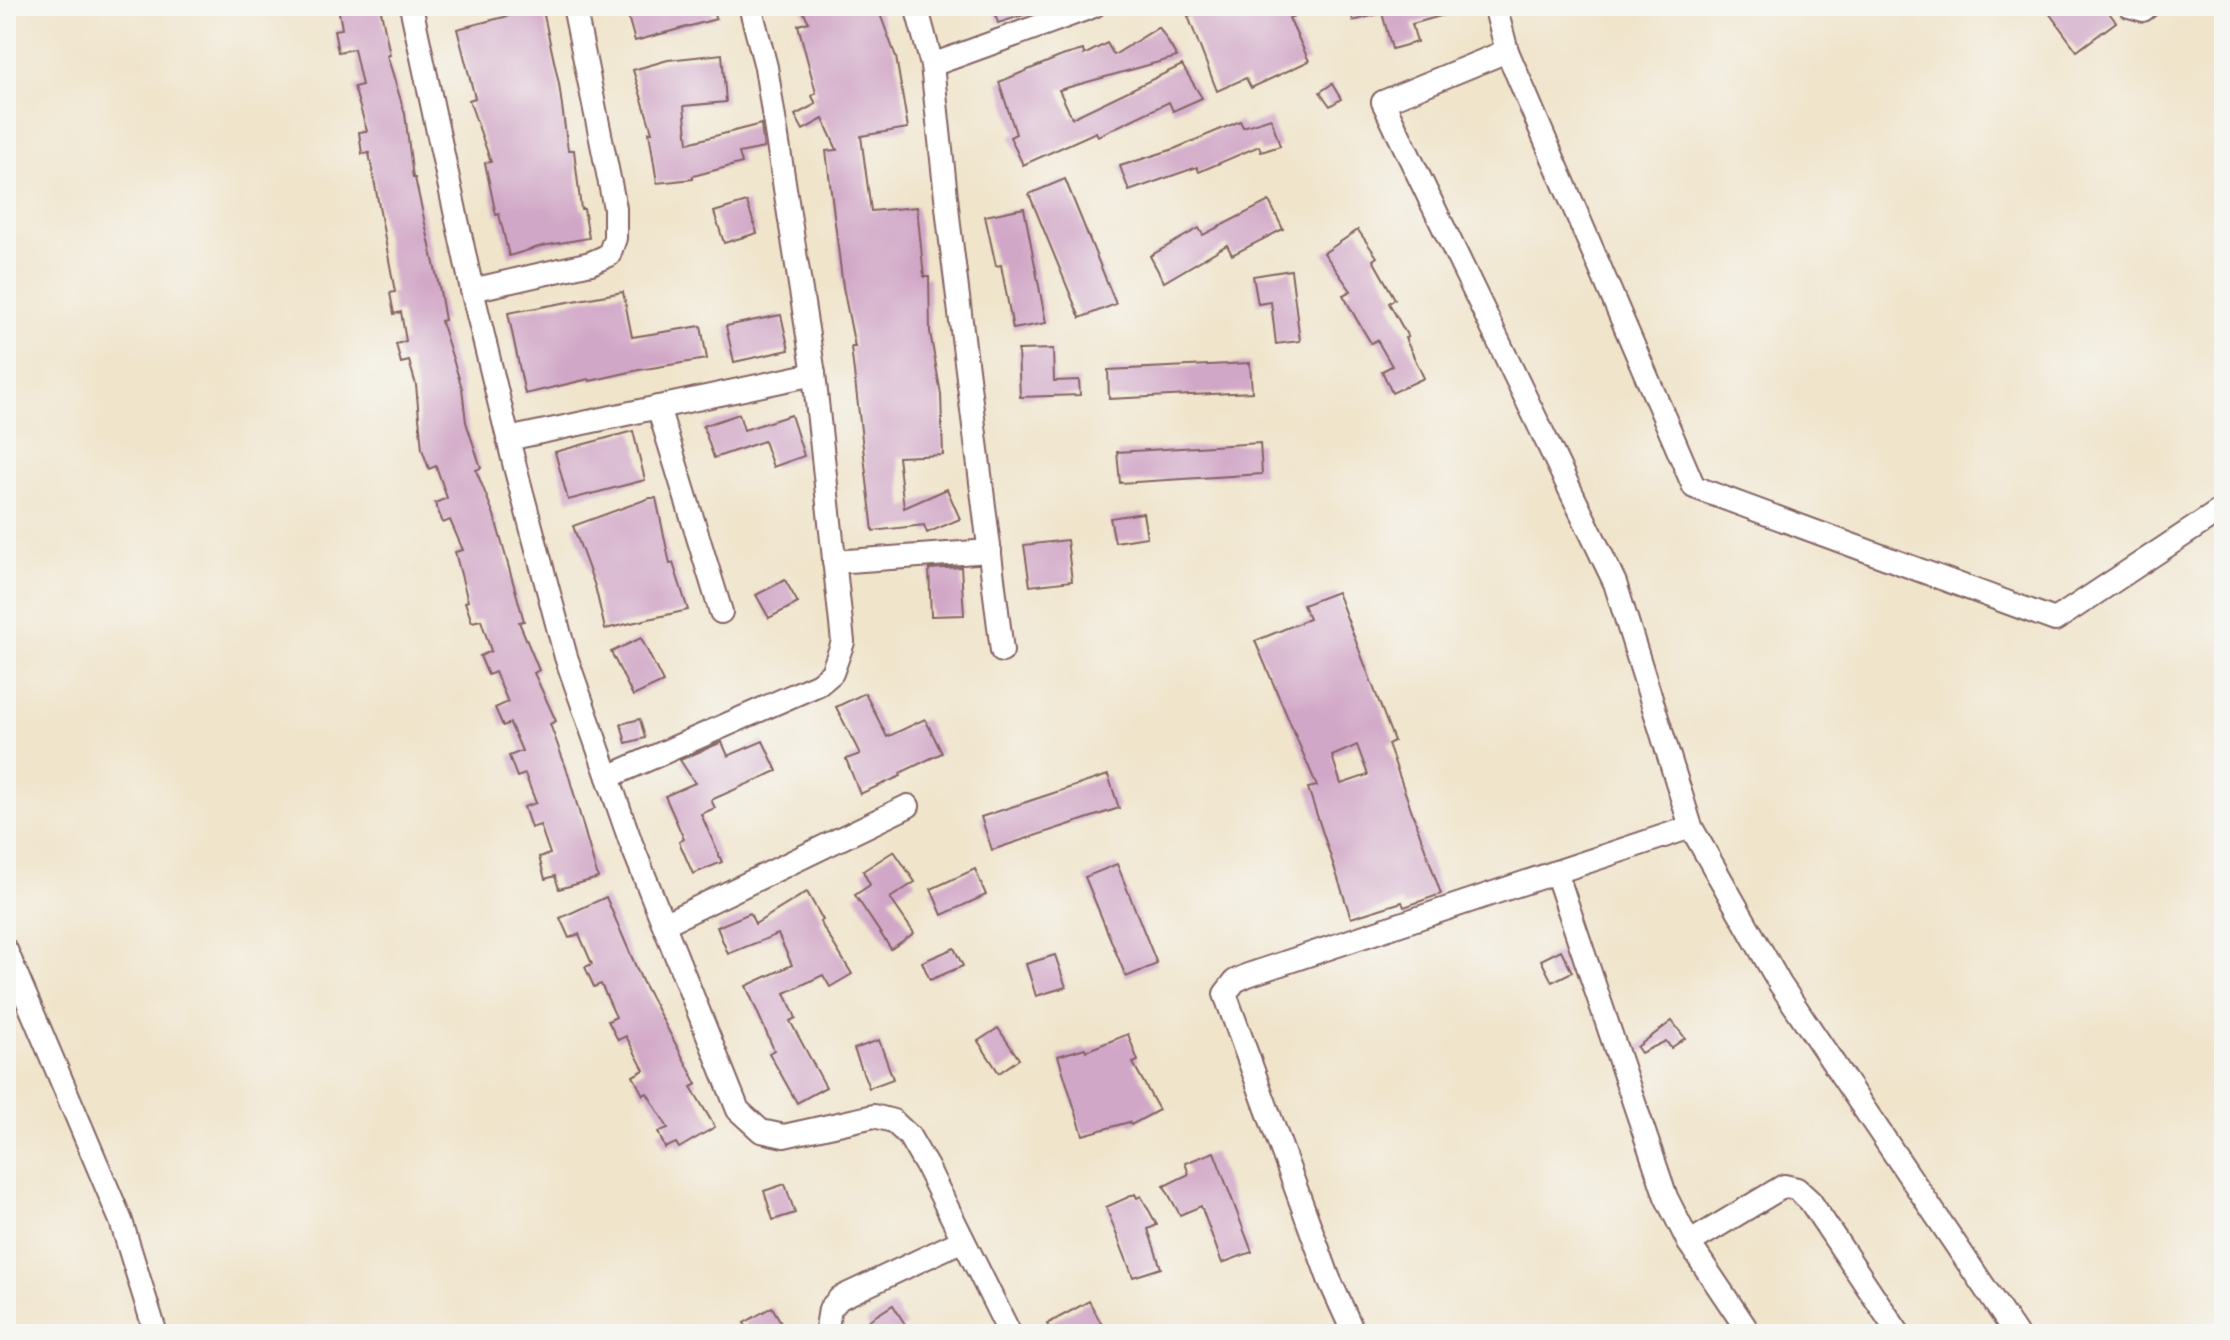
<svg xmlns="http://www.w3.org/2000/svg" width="2230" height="1340" viewBox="0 0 2230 1340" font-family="Sriracha,sans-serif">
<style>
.building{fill:#d1a7c7;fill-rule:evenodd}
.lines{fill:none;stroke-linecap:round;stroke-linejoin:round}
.minor-casing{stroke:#846463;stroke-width:26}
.minor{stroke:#fff;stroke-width:22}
</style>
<rect width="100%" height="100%" fill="#f6f6f2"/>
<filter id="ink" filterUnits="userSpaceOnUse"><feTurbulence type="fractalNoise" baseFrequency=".0125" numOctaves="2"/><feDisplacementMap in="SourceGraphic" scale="16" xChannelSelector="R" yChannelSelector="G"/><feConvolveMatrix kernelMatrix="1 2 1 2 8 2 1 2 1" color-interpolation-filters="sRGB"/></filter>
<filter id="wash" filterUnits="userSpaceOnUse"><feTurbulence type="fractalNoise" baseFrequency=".006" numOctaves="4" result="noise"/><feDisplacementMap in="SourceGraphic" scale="32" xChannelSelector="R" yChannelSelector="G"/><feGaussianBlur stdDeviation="1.8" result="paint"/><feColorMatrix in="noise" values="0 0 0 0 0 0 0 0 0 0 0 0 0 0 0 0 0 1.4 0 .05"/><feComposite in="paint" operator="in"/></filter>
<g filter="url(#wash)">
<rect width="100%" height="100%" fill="#f0e4cb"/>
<g id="blocks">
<!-- building -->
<g class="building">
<path d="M338,6H380L390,55H387L405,114L413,178H415L440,291L445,320L441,321L462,388L466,422L481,468L476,470L494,515L524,621L519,622L539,670L534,673L556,721L550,724L568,773L598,878L559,889L555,876L545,879L539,857L550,854L540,825L531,828L524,807L536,803L525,774L517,777L509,756L522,751L510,723L503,726L495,708L508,702L495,672L488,675L480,656L491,651L481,620L472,622L465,602L468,601L455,552L463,550L450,520L443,523L435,503L447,498L436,466L429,469L422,449L416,385L409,361L401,363L396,344L406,341L401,312L394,314L390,293L395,292L369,153L362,154L359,132L367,131L354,87L362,85L354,49L338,52L334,30L342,29Z"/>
<path d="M542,6L559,84L568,150H574L581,209H584L589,238L542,246L509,256L499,214L496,215L485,163L491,162L469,100L475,98L457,29L508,16L507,12Z"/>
<path d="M625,6H709L716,19L635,41Z"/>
<path d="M800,6H877L896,57L908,128L861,136L871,211L917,207L924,277H929L930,332L941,394L943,455L898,457L904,508L947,489L960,519L927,533L924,525L873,531L851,347H855L843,287L826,151L837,150L823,119L803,130L795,115L816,104L812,96L816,93L798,25L809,22Z"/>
<path d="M993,6H1042L1043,9L998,23Z"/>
<path d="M1215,6H1318L1289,18L1309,61L1251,88L1246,78L1217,91L1188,16Z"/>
<path d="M1349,6H1462V10L1412,24L1417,42L1392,49L1382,13L1353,21Z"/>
<path d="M2044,6H2104L2116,22L2077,51Z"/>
<path d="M1159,27L1177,57L1059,90L1072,118L1182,65L1202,98L1173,111L1169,102L1098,136L1096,132L1023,165L1010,137L1016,134L999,82L1062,56L1083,50L1084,55L1107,43L1114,55Z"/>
<path d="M722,54L726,102L684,106L688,143L761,124L764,148L739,153L742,163L693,176V179L657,183L649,132H652L633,70L668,60Z"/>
<path d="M1332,84L1341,99L1330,106L1320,92Z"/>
<path d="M1271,118L1280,146L1261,152L1259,146L1199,172L1197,167L1129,191L1120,166L1174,149L1240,121L1243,127Z"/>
<path d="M1065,179L1116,304L1080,318L1029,194Z"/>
<path d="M1269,201L1283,229L1232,255L1227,245L1164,282L1150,256L1199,228L1203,235Z"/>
<path d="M747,202L757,233L724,243L714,212Z"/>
<path d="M1024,208L1046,323L1013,329L1001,265L996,266L985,216Z"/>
<path d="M1358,230L1377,257L1373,260L1395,299L1389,303L1408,337L1405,338L1424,378L1392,393L1382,371L1392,366L1377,340L1371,343L1357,320L1343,295L1351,291L1324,253Z"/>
<path d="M1291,270L1300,341L1276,344L1271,302L1258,304L1253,276Z"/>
<path d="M623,292L632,337L701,326L707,359L639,370L590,381L589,379L525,394L508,313Z"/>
<path d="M781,315L789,350L734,362L726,326Z"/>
<path d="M1053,349L1054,381L1079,380L1080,395L1020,397L1018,350Z"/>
<path d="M1250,363L1252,392L1109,399L1108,370Z"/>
<path d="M739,414L744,430L791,415L804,456L773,467L764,441L714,458L703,426Z"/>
<path d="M633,431L645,480L568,500L555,452Z"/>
<path d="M1260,443L1262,474L1120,483L1117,452Z"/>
<path d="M650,498H656L670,564L673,563L688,610L605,629L595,586L573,526Z"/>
<path d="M1143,513L1147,537L1115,542L1110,518Z"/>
<path d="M1067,540L1072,581L1030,586L1024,545Z"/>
<path d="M961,567L964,615L931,616L929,569Z"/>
<path d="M785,580L798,603L769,618L756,595Z"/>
<path d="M1337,592L1394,741L1388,744L1441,894L1404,907L1402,902L1351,918L1308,788L1317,786L1255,641L1309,619L1303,605ZM1357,745L1368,775L1341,784L1332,756Z"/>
<path d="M641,638L663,682L633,696L611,652Z"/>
<path d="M865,693L887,737L925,719L942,753L900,773L901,776L860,794L846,759L860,754L836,707Z"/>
<path d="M640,719L645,738L626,743L621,724Z"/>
<path d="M763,741L777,771L711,800L715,808L701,814L722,862L693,874L679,842L684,839L665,796L695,783L680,760L722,742L728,756Z"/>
<path d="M1108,775L1119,808L992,850L981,817Z"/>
<path d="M894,851L915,882L890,898L914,933L891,949L855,895L870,885L863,871Z"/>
<path d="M1117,864L1157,964L1126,977L1085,877Z"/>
<path d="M975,869L986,895L942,915L931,889Z"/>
<path d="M807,892L823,920L820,922L852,974L830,987L823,975L785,993L796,1018L790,1021L826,1087L797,1103L769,1053L774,1050L746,986L792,965L778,934L728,954L717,927L750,913L755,924Z"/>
<path d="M606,897L642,981L697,1084L691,1087L715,1127L679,1148L676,1143L665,1148L658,1132L668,1128L647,1093L643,1095L633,1076L644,1070L626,1036L618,1040L608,1021L616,1017L601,984L594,987L585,967L592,964L579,934L569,938L560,918Z"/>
<path d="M954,948L963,966L930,980L922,962Z"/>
<path d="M1561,950L1572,972L1552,982L1541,960Z"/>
<path d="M1055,955L1066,987L1036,996L1026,964Z"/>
<path d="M1672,1021L1685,1038L1671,1048L1666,1041L1641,1053L1637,1047Z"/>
<path d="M998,1028L1019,1059L999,1073L978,1041Z"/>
<path d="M1128,1034L1138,1061L1133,1063L1159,1110L1131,1125L1129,1122L1083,1135L1058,1056L1085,1048L1086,1051Z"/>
<path d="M879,1040L893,1079L869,1088L854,1049Z"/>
<path d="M1214,1152L1252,1252L1222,1263L1201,1206L1180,1215L1164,1186L1189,1174L1185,1163Z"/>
<path d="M785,1184L795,1213L773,1220L764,1191Z"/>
<path d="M1135,1194L1137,1198L1141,1196L1157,1225L1148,1229L1161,1268L1133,1277L1106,1207Z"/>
<path d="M1089,1301L1107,1334H1052L1047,1324Z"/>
<path d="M893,1305L906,1326L894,1334H873L866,1322Z"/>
<path d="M772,1307L788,1334H750L744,1323Z"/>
</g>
</g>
</g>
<g filter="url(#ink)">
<use href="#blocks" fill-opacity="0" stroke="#846463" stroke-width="2"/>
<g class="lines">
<!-- minor casing -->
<g class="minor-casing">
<g id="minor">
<path d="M411,6L472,290L515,467L566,657L631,843L738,1110L761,1131L784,1136L874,1116L893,1121L909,1136L927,1167L1010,1334"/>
<path d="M916,6L932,65L949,225L1002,651"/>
<path d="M1495,6L1507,51L1383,102L1615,583L1691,827L1780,984L2016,1334"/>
<path d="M2129,6L2143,10L2148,6"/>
<path d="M1507,51L1694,487L2055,620L2224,508"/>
<path d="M932,65L1094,6"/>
<path d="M472,290L591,263L609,255L615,238V208L574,6"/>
<path d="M658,407L721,612"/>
<path d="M508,439L814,374"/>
<path d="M834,562L990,551"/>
<path d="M608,777L819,684L832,673L843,642L814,374L766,67L750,6"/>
<path d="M1556,872L1666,1197L1689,1243L1750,1334"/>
<path d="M664,924L908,806"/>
<path d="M6,950L121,1221L156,1334"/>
<path d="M1689,1243L1784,1186L1797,1189L1810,1201L1899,1334"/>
<path d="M826,1334L830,1309L840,1298L963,1240"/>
<path d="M1354,1334L1329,1279L1225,994L1235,981L1248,975L1691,827"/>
</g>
</g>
<!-- minor -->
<use href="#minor" class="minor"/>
</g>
</g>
<!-- margin -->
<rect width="2230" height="1340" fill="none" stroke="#f6f6f2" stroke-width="32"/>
</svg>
